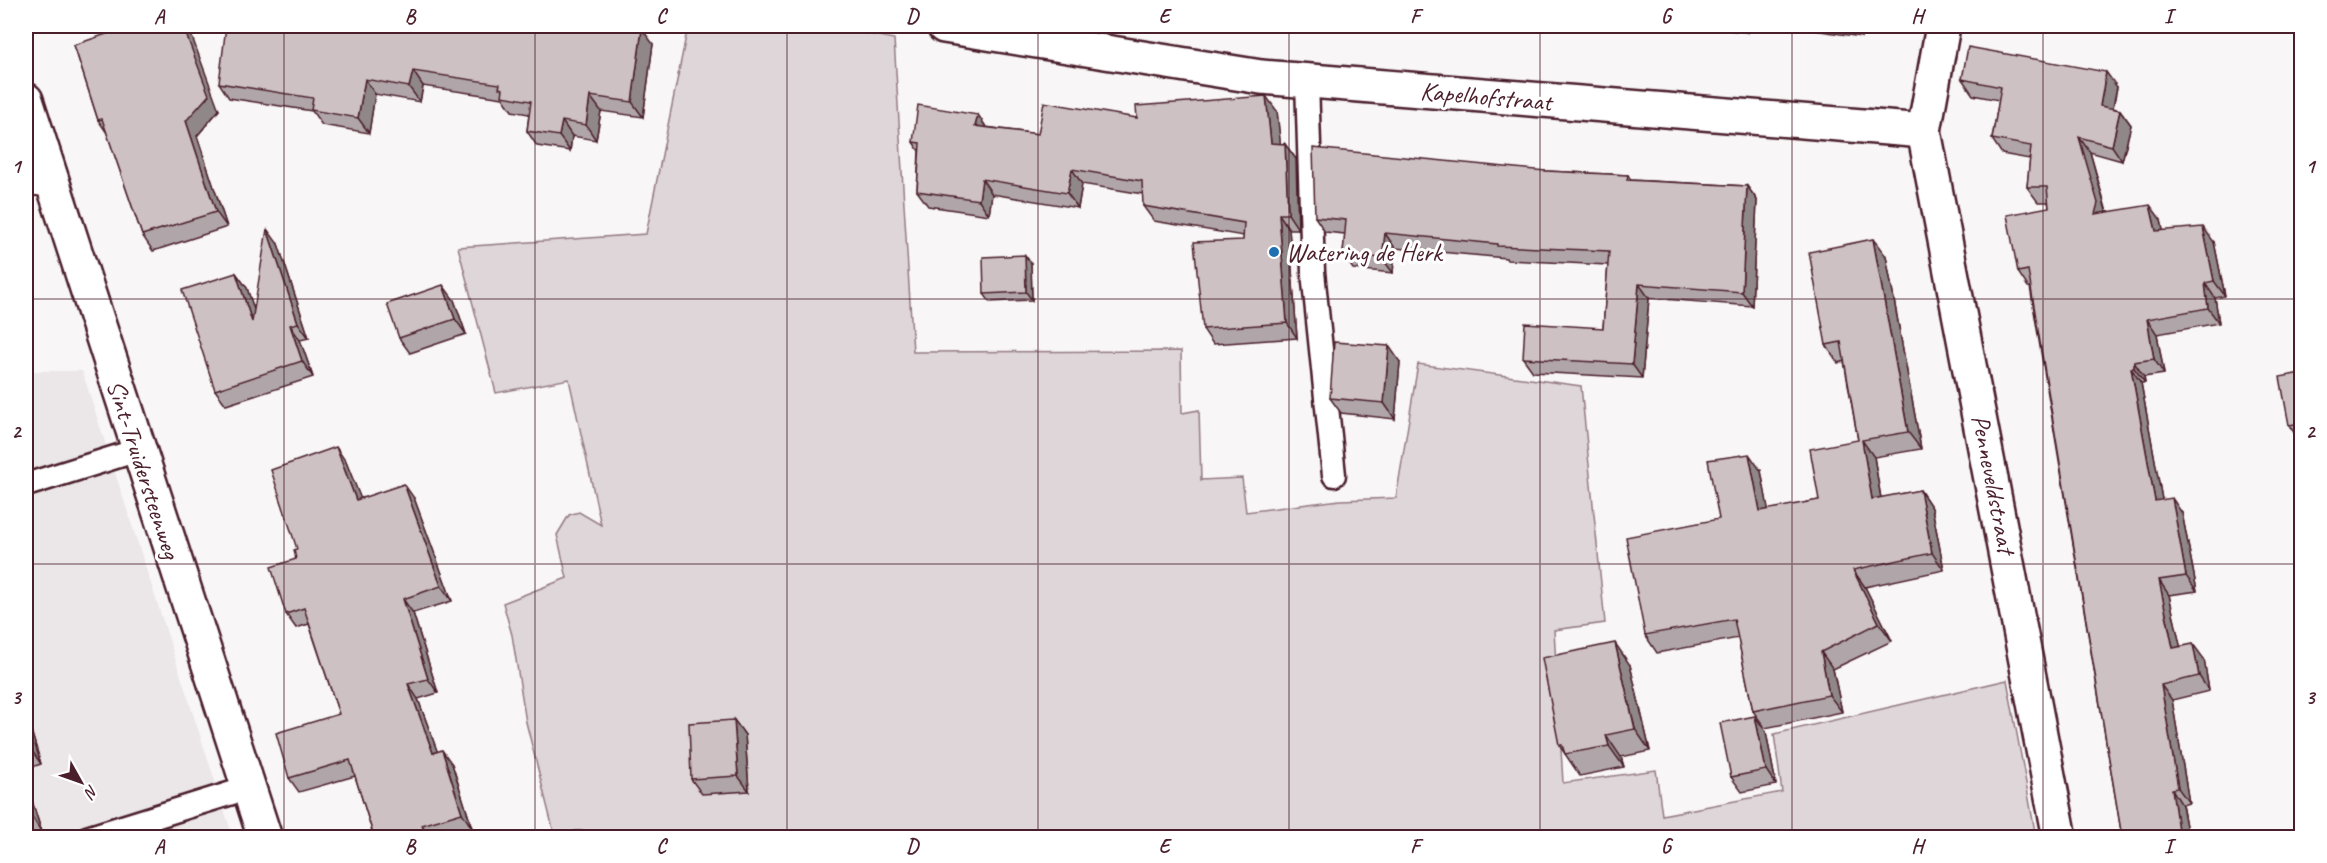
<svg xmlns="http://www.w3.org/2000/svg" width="2327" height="863" viewBox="0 0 2327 863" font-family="Caveat,sans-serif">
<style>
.built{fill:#ebe6e8}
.green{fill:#ded6d9;stroke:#947a82;stroke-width:1.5}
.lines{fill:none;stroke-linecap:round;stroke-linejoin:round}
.service-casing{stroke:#4a1f2b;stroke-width:27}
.minor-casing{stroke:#4a1f2b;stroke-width:38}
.secondary-casing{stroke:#4a1f2b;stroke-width:38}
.service{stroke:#fff;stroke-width:22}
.minor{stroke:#fff;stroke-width:33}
.secondary{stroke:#fff;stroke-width:33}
.wall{fill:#b0a6a9;stroke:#4a1f2b;stroke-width:1.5}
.shaded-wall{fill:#908789;stroke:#4a1f2b;stroke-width:1.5}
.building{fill:#cdc1c4;stroke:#4a1f2b;stroke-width:1.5}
.grid{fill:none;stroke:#4a1f2b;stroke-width:1.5;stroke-opacity:0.55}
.poi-dot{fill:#1f6fb2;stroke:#fff;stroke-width:2}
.labels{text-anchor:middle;stroke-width:6;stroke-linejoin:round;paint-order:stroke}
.street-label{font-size:26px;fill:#4a1f2b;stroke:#fff}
.poi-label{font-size:26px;fill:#4a1f2b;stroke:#fff;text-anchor:start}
.neatline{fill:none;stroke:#4a1f2b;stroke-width:2}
.grid-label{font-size:20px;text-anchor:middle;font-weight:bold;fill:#4a1f2b}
</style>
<rect width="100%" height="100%" fill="#f8f6f7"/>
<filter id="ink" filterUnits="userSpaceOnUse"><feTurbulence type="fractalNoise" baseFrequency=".0167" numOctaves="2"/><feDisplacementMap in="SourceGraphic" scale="12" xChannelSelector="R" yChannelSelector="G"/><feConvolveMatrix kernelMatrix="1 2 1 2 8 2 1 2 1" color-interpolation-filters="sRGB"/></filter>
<g filter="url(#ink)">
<!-- built -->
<path class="built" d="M26,371H82L233,837H26Z"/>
<!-- green -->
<path class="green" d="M688,26H829L894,39L913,352L1181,351L1182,413L1199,410L1201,480L1242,478L1246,512L1340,500L1396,498L1418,364L1581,386L1605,623L1554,630L1563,783L1656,770L1662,815L1782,792L1774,734L2007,680L2036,837L698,838V834L554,833L526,722L512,635L503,603L567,578L557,535L569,515L579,512L601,525L569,379L496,393L458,247L646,234Z"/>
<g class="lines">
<!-- service casing -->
<g class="service-casing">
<g id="service">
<path d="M1307,81L1313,272L1334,475"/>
<path d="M26,485L138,450"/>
<path d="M87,838L248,788"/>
</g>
</g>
<!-- minor casing -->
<g class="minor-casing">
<g id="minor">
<path d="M944,26L1261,77L1924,131L1943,26"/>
<path d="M1924,131L2060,838"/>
<path d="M26,177L51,180"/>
</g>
</g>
<!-- secondary casing -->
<g class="secondary-casing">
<path id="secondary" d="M26,100L265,838"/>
</g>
<!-- service -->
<use href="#service" class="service"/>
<!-- minor -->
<use href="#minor" class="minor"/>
<!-- secondary -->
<use href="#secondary" class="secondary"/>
</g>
<!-- wall -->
<g class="wall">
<path d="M1688,26H1748L1747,32Z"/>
<path d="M1799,26H1863L1861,37L1800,28Z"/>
<path d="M653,44L643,117L601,111L596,140L572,136L570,151L537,146L527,131L529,114L512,111L503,98L423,86L420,102L375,94L369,133L322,125L312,111L229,98L219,83Z"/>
<path d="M74,45L219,110L197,136L227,227L153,251L142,235L107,133L98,120Z"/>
<path d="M1962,79L2117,87L2113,108L2120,110L2131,125L2122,161L2090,152L2107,212L2161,220L2163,231L2214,242L2225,296L2215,298L2219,323L2157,334L2164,374L2144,377L2145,383H2141L2162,500L2182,513L2197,591L2169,595L2180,646L2204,659L2209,691L2172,700L2189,803L2182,805L2188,837H2122L2030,287H2028L2018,272L2049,207L2048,202H2038L2027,187L2030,159L2002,154L1992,139L1999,100L1973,95Z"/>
<path d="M1277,111L1280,144H1285L1296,159L1298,229H1289L1297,338L1213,344L1203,329L1243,240L1244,236L1154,221L1143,206V194L1082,184L1078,208L992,194L989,215L928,206L917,191L919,151L913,142L978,115L986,127L1038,134L1137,118Z"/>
<path d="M1546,171L1628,175L1631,180L1747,186L1757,200L1752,306L1649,298L1642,378L1533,372L1523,358L1603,328L1608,265L1507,260L1506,258L1395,248L1393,273L1353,269L1343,254L1345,234L1325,232L1315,217Z"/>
<path d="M278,244L309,338L300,340L313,377L226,405L215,390L236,273L247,288L254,310Z"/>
<path d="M1886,256L1921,449L1874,457L1881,498L1920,490L1932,508L1944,570L1865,587L1892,641L1833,669L1842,712L1765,728L1753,711L1738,638L1657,653L1645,635L1719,519L1761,471L1768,510L1819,500L1858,440L1844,361L1838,363L1826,345Z"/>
<path d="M1031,263L1032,300L990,302L984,294Z"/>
<path d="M454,300L466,334L410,353L399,338Z"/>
<path d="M1400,362L1395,419L1341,413L1330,398Z"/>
<path d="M2301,373V432L2295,434L2289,425Z"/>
<path d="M346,462L360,498H414L452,601L413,613L438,693L418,699L437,751L452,764L472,828L440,837H374L355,776L299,792L289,778L339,714L309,624L296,628L286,614L297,549Z"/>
<path d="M1630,665L1650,751L1621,757L1624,767L1580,776L1559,745Z"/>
<path d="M26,714L41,764L26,769Z"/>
<path d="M734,720L745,735L749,791L702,794L691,779Z"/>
<path d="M1766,732L1776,785L1742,792L1731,777Z"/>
<path d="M26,782L42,833L28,837H26Z"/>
</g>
<!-- shaded-wall -->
<g class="shaded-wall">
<path d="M183,26H188L219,110L197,136L227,227L216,212L186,121Z"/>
<path d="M1743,26H1748L1747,32Z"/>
<path d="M1853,26H1863L1861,37Z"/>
<path d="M642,29L653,44L643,117L632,102Z"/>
<path d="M413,71L423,86L420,102L409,87Z"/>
<path d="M2106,72L2117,87L2110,121L2100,106Z"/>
<path d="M365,79L375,94L369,133L358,118Z"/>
<path d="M590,96L601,111L596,140L586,125Z"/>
<path d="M1266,96L1277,111L1282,158L1271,143Z"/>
<path d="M2120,110L2131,125L2122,161L2112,146Z"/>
<path d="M978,115L988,130L975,126Z"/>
<path d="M562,121L572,136L570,151L559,136Z"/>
<path d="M2079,137L2090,152L2108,218L2095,214Z"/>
<path d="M1285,144L1296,159L1298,229L1288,214Z"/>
<path d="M1072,169L1082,184L1078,208L1067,193Z"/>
<path d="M982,179L992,194L989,215L979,200Z"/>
<path d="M1747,186L1757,200L1752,306L1742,292Z"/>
<path d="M2150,205L2161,220L2166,246L2156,231Z"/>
<path d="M1279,214L1289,229L1297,338L1287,323Z"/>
<path d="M2203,227L2214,242L2225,296L2214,281Z"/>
<path d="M267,229L278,244L309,338L298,323Z"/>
<path d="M1385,233L1395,248L1393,273L1382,258Z"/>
<path d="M1873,239L1886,256L1921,449L1908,432Z"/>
<path d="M1025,255L1031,263L1032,300L1026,292Z"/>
<path d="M236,273L247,288L263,337L252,322Z"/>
<path d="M2205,283L2215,298L2219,323L2208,308Z"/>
<path d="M1639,284L1649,298L1642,378L1632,364Z"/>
<path d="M443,285L454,300L466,334L455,319Z"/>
<path d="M2147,319L2157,334L2164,374L2154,359Z"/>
<path d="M290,325L300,340L313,377L302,361Z"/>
<path d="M1389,346L1400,362L1395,419L1384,403Z"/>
<path d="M2134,362L2144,377L2145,383L2134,368Z"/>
<path d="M2131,368L2141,383L2165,516L2155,501Z"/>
<path d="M1862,440L1874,457L1884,517L1872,499Z"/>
<path d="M336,447L346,462L367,514L356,500Z"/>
<path d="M1749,454L1761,471L1772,529L1760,511Z"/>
<path d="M404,484L414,498L452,601L441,586Z"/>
<path d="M1920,490L1932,508L1944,570L1932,553Z"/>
<path d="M2172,498L2182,513L2197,591L2186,576Z"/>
<path d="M1853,570L1865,587L1892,641L1879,623Z"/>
<path d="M2159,580L2169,595L2184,663L2173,648Z"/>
<path d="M403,599L413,613L438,693L428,679Z"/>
<path d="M1615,643L1630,665L1650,751L1635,729Z"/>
<path d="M2193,644L2204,659L2209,691L2199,676Z"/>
<path d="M1821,652L1833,669L1842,712L1829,695Z"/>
<path d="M408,684L418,699L443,767L433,753Z"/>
<path d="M2161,685L2172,700L2189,803L2178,788Z"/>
<path d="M26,714L41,764L30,748L26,733Z"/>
<path d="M1755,716L1766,732L1776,785L1766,770Z"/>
<path d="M734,720L745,735L749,791L738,776Z"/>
<path d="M1606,735L1621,757L1624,767L1609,746Z"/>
<path d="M442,750L452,764L472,828L462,813Z"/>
<path d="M26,782L42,833L32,817L26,799Z"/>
<path d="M2172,789L2182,805L2188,837H2179Z"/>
<path d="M422,825L430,837H426Z"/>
</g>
<!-- building -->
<g class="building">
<path d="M130,26H183L209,95L186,121L216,212L142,235L102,119L98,120L74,45Z"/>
<path d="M226,26H619L642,29L632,102L590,96L586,125L562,121L559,136L527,131L531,101L502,96L503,89L499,88L500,84L413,71L409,87L365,79L358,118L311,110L313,98L219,83Z"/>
<path d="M1968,47L2106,72L2100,106L2120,110L2112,146L2079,137L2098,203L2095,214L2150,205L2156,231L2203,227L2214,281L2205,283L2208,308L2147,319L2154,359L2134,362V368H2131L2155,501L2172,498L2186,576L2159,580L2173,648L2193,644L2199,676L2161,685L2178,788L2172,789L2179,837H2122L2028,270L2018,272L2007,215L2049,207L2047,187H2027L2031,146L1992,139L2001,87L1962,79Z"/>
<path d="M1266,96L1271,143L1285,144L1288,214H1279L1287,323L1203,329L1194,242L1243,240L1244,223L1143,206L1142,181L1072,169L1067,193L982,179L979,200L917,191L920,143L913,142L918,105L978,115L975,126L1038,134L1044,102L1137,118L1136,106Z"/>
<path d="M1313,148L1546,171L1628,175L1627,180L1747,186L1742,292L1639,284L1632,364L1523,358L1525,323L1603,328L1609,251L1497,246V244L1385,233L1382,258L1343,254L1346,220L1315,217Z"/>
<path d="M267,229L298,323L290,325L302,361L215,390L182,290L236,273L252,322Z"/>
<path d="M1873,239L1908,432L1862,440L1872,499L1920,490L1932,553L1853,570L1879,623L1821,652L1829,695L1753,711L1734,619L1645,635L1626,537L1719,519L1708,460L1749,454L1760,511L1819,500L1810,449L1858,440L1841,342L1826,345L1809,252Z"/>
<path d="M1025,255L1026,292L984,294L983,257Z"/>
<path d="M443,285L455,319L399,338L387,304Z"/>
<path d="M1334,342L1389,346L1384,403L1330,398Z"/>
<path d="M2301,373V423L2289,425L2280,377Z"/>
<path d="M336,447L356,500L404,484L441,586L403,599L428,679L408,684L433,753L442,750L462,813L422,825L426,837H374L350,760L289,778L276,733L339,714L304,608L286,614L271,567L296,559L294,550L297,549L271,470Z"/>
<path d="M1615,643L1635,729L1606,735L1609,746L1565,754L1562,745H1559L1542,658Z"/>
<path d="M1755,716L1766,770L1731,777L1720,723Z"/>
<path d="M734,720L738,776L691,779L689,723Z"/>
<path d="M26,733L30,748L26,750Z"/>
<path d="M26,799L32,817L26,819Z"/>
<path d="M575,831L636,832V837H575Z"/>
</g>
</g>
<!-- grid -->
<path class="grid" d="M284,26V838M535,26V838M787,26V838M1038,26V838M1289,26V838M1540,26V838M1792,26V838M2043,26V838M26,299H2302M26,564H2302"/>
<!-- markers -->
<circle class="poi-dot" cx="1274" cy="252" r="6"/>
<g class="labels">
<!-- street labels -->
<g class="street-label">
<text transform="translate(1486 96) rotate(5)" y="9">Kapelhofstraat</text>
<text transform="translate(144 469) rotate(72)" y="9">Sint-Truidersteenweg</text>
<text transform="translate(1994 484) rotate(79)" y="9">Penneveldstraat</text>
</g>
<!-- poi labels -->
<g class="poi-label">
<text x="1286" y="261">Watering de Herk</text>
</g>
</g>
<!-- margin -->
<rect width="2327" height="863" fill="none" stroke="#fff" stroke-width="66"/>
<!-- north arrow -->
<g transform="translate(81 782) rotate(130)" stroke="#ffffff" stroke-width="4.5" paint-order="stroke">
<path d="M0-4.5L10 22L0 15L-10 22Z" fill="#4a1f2b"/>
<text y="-9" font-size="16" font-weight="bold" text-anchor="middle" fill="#4a1f2b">N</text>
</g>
<rect x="33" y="33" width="2261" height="797" class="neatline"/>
<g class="grid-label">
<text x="159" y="23">A</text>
<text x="410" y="23">B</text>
<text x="661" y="23">C</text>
<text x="912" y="23">D</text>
<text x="1164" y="23">E</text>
<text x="1415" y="23">F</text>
<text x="1666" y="23">G</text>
<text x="1917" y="23">H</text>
<text x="2168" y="23">I</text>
<text x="16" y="173">1</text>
<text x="2310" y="173">1</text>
<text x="16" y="438">2</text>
<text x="2310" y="438">2</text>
<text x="16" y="704">3</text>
<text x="2310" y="704">3</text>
<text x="159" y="853">A</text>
<text x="410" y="853">B</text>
<text x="661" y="853">C</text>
<text x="912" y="853">D</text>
<text x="1164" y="853">E</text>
<text x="1415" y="853">F</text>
<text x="1666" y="853">G</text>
<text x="1917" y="853">H</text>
<text x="2168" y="853">I</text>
</g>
</svg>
